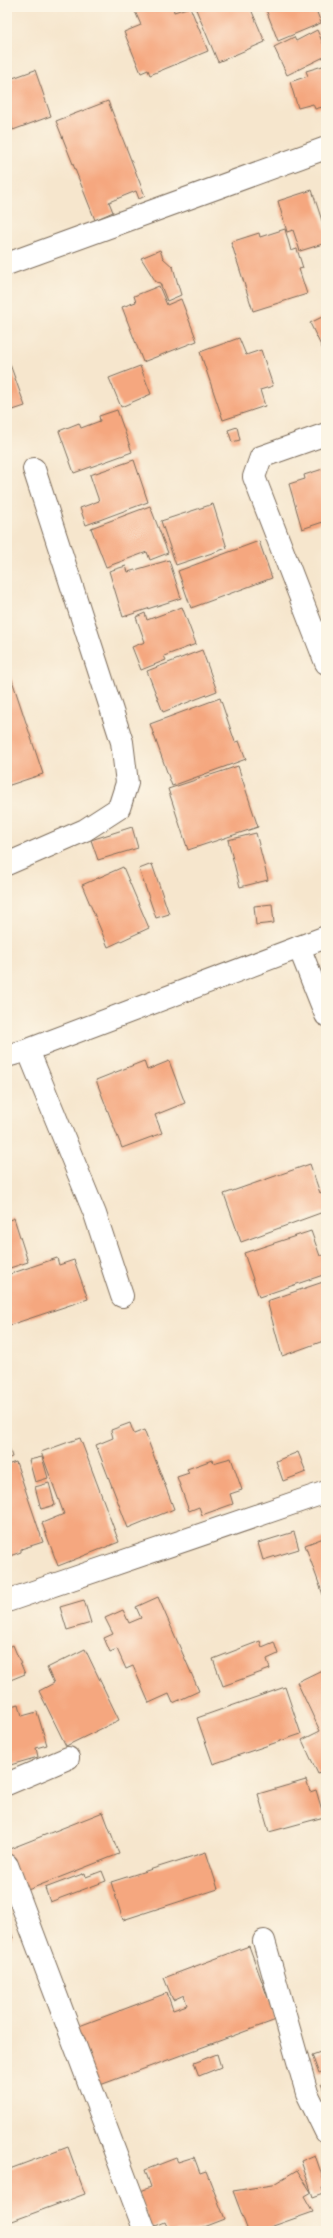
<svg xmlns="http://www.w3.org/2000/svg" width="333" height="2238" viewBox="0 0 333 2238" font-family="'IM FELL French Canon',serif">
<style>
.building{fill:#f5a77f}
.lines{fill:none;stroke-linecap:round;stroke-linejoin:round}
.minor-casing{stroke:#7c6c5b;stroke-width:24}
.minor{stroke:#fff;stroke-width:22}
</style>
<rect width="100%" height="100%" fill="#fcf5e5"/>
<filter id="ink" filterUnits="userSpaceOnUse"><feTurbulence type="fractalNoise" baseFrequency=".025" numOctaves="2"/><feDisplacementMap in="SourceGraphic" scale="8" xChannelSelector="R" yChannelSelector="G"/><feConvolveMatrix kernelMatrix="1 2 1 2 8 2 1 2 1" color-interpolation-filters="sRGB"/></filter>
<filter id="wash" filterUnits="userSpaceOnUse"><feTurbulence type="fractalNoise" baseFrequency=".012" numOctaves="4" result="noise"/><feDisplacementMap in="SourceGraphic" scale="16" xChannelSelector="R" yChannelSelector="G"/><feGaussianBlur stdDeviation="0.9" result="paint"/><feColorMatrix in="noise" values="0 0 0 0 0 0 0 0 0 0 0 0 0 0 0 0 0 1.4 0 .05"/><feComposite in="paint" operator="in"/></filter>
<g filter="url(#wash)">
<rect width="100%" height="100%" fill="#f6e6cd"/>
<g id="blocks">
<!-- building -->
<g class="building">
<path d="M139,7H161V9L173,7L174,12L190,7L208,51L150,75L148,70L141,73L124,32L141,25L134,9Z"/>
<path d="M195,7H250L265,42L218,62Z"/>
<path d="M265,7H315L321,23L278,41Z"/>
<path d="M317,30L326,50V56L287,75L274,47L294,37L296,41Z"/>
<path d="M326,65V106L315,109L313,104L298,108L290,82L308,76L306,71Z"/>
<path d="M35,70L51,116L13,130L7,114V90L13,87L10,79Z"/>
<path d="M108,101L145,196L139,199L136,191L109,202L113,212L95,220L56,121Z"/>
<path d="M312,190L326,233V243L300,251L293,230L287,232L278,201Z"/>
<path d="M285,229L291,251L297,249L303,268L299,269L307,294L253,311L231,242L259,233L260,237Z"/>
<path d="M160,250L163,258L173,267L181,295L167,301L160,283L156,282L141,258Z"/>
<path d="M159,286L167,305L181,299L197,341L143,362L122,307L136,302L134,296Z"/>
<path d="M326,315V356L310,323Z"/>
<path d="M239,338L246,355L261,350L273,386L260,390L265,406L223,420L200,352Z"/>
<path d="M7,356L25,406L7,412Z"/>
<path d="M140,366L151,394L121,407L109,378Z"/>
<path d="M117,410L132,452L74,473L59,431L79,423L81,428L100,421L99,416Z"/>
<path d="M237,427L240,440L232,442L228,430Z"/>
<path d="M134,460L148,502L86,525L80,508L99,501L90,475Z"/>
<path d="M326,468V521L302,529L289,484L305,479L304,475Z"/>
<path d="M213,504L227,548L176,565L161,521Z"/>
<path d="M150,506L168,553L150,560L147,552L106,567L91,528Z"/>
<path d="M259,541L272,578L191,608L178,571Z"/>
<path d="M169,560L181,598L123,617L109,571L126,566L128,572Z"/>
<path d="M182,607L196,644L164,656L166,660L141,670L132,647L145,642L136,617L145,613L147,620Z"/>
<path d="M202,650L217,691L163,712L147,671Z"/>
<path d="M7,665L43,774L7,786Z"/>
<path d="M220,698L235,742L239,741L246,759L172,786L150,724Z"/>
<path d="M238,766L258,827L188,850L168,789Z"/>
<path d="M132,827L138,848L98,860L91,840Z"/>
<path d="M256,833L268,880L240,887L228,840Z"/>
<path d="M152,864L169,914L156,918L139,869Z"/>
<path d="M123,867L149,928L108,947L82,885Z"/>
<path d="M272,904L274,923L256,925L254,906Z"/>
<path d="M144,1061L147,1070L169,1061L185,1103L155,1115L162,1133L122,1148L96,1080Z"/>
<path d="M310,1164L320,1193L326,1190V1211L241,1242L224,1194Z"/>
<path d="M14,1218L28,1262L7,1269V1221Z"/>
<path d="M311,1231L320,1256L326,1254V1274L259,1297L244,1253Z"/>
<path d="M57,1258L59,1265L74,1260L88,1299L7,1326V1275Z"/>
<path d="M326,1281V1340L282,1356L267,1301Z"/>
<path d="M130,1423L134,1434L144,1430L174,1509L128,1528L96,1445L113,1438L111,1430Z"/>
<path d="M80,1438L119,1542L58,1566L42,1523L64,1514L41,1452Z"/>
<path d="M7,1440L12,1457L7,1459Z"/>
<path d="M298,1452L306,1472L283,1481L276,1461Z"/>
<path d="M42,1457L48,1478L35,1482L29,1460Z"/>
<path d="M231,1458L242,1490L230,1494L233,1504L202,1515L199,1507L189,1511L177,1477L189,1473L187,1469L212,1460L213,1463Z"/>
<path d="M16,1462L43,1542L21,1549V1552L7,1557V1465Z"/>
<path d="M49,1483L55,1505L41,1509L35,1487Z"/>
<path d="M294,1532L299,1549L263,1560L258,1543Z"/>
<path d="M326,1537V1603L305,1545Z"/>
<path d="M158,1597L199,1691L173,1703L169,1694L149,1703L133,1666L126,1669L117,1649L110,1652L104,1638L113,1634L105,1618L123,1610L129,1623L141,1618L136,1607Z"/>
<path d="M84,1600L91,1623L67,1630L60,1607Z"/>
<path d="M260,1641L262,1647L274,1642L278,1654L267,1659L270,1669L223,1686L213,1659Z"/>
<path d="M13,1645L25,1674L8,1681L11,1687L7,1689V1648Z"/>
<path d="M85,1649L119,1720L66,1746L39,1691L54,1683L47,1668Z"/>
<path d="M326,1668V1771L318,1774L302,1740L320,1731L297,1682Z"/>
<path d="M285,1687L301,1734L213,1764L197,1718Z"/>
<path d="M19,1704L22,1716L37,1712L47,1745L36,1748L38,1757L7,1766V1707Z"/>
<path d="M306,1780L310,1792L316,1790L324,1817L269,1832L258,1794Z"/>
<path d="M103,1812L119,1854L20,1893L7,1861V1850Z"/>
<path d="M206,1852L218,1889L123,1920L111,1882Z"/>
<path d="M102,1871L106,1881L50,1902L45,1888L85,1873L86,1877Z"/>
<path d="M7,1921L13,1938L7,1940Z"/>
<path d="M249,1946L276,2020L92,2088L74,2028L167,1993L173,2010L187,2005L184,1995L173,2000L164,1978Z"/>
<path d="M326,2050V2071L319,2074L312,2055Z"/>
<path d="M217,2054L221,2067L199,2076L194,2063Z"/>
<path d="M326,2082V2095L321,2084Z"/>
<path d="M68,2147L85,2194L7,2223V2170Z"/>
<path d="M315,2155L326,2187L322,2188L324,2193L313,2197L301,2161Z"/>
<path d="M194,2157L200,2173L206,2171L225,2219L194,2231H169L165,2222L151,2228L138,2192L151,2187L145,2170L176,2158L178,2162Z"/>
<path d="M297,2170L311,2192L304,2196L313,2212L259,2231H248L233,2191L272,2185Z"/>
</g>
</g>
</g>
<g filter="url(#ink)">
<use href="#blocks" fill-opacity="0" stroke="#7c6c5b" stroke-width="1"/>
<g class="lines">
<!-- minor casing -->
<g class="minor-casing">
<g id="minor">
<path d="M7,264L326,148"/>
<path d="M326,434L261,457L254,477L326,663"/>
<path d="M7,864L85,830L119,808L127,783L122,742L34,469"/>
<path d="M299,947L326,1015"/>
<path d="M28,1050L95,1214L122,1296"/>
<path d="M7,1056L28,1050L326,937"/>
<path d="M7,1601L326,1492"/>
<path d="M7,1784L68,1758"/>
<path d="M7,1865L145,2231"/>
<path d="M264,1941L307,2093L326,2132"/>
</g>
</g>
<!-- minor -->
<use href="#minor" class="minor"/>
</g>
</g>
<!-- margin -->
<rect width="333" height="2238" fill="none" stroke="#fcf5e5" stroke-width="24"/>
</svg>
